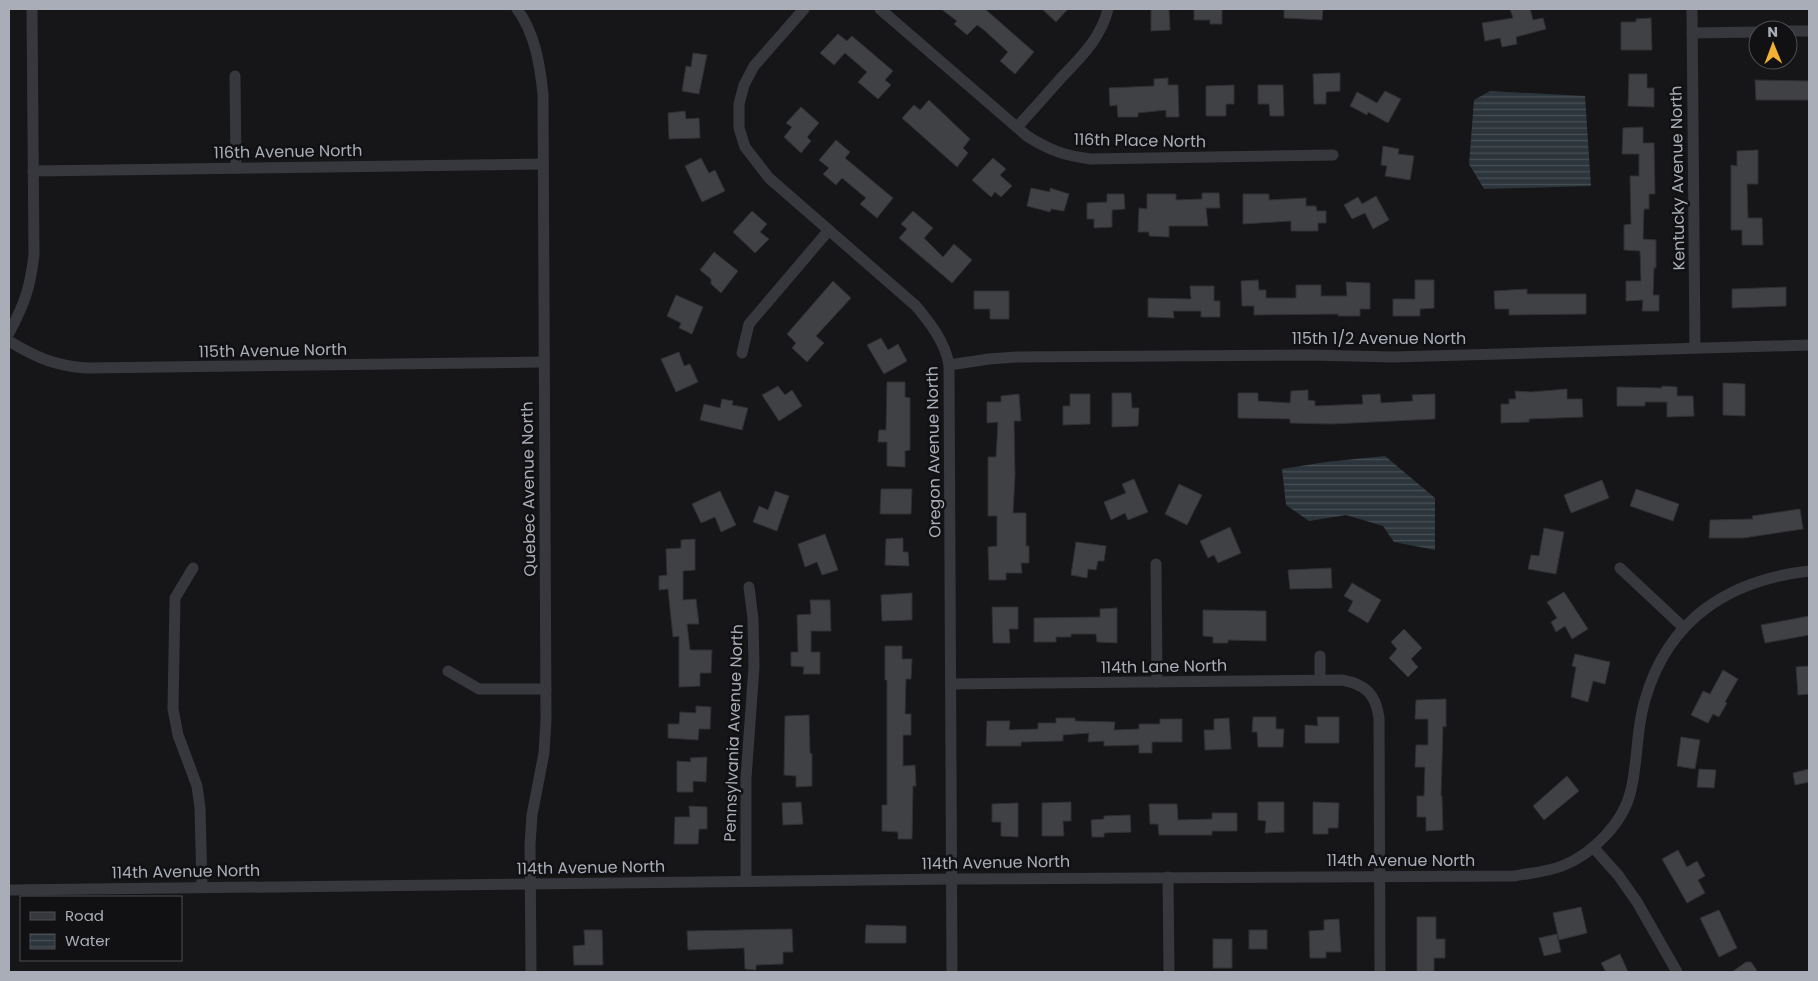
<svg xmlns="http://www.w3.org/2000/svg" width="1818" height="981" viewBox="0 0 1818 981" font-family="Poppins,sans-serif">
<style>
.water{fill:url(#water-rules)}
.building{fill:#404145;stroke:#303034}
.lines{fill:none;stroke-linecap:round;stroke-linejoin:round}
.street{stroke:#37383d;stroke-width:11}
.labels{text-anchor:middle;stroke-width:5;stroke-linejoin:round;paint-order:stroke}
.street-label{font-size:16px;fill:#a8adb8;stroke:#111113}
</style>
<defs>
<pattern id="water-rules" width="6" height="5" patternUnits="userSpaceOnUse" patternTransform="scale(1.25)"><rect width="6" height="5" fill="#2c353c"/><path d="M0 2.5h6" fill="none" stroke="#485056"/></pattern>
</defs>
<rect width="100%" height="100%" fill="#161618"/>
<!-- water -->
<g class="water">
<path d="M1490,91L1585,96L1591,186L1484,189L1469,164L1474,100Z"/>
<path d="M1385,456L1435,498V550L1394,542L1383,526L1346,515L1309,521L1286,505L1282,469L1326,462Z"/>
</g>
<!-- building -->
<g class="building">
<path d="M941,9H985L1034,52L1015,74L1000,61L1008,52L984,30L977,25L967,35L954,24L957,21Z"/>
<path d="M1042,9H1068L1056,22Z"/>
<path d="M1151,9H1169L1170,30L1151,31Z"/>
<path d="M1194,9H1222V24H1210V20H1194Z"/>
<path d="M1284,9H1323L1322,20L1284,18Z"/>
<path d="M1510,9H1530L1533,20L1543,18L1546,29L1516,37L1517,44L1502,47L1500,38L1485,41L1482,23L1513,18Z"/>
<path d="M1651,18L1652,50H1621V22H1636V19Z"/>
<path d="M838,34L847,41L852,36L893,71L885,80L891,85L878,99L858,82L867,72L845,53L834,65L820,53Z"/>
<path d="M693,53L707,55L699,94L682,91L686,66L691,67Z"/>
<path d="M1340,73V91L1326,92V104H1314L1313,74Z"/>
<path d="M1629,74H1647V88H1654V107L1628,106Z"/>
<path d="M1168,78V85H1178L1179,117H1166V110L1138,113V117H1118L1117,105L1110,106L1109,88L1154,86V79Z"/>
<path d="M1755,80L1809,81V100H1756Z"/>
<path d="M1234,85V104H1226V116H1206V86Z"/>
<path d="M1258,85H1283L1284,116H1270L1269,104H1258Z"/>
<path d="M1385,91L1401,99L1388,123L1368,112L1367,115L1350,106L1357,92L1377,103Z"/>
<path d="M929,100L970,139L963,148L968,153L957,167L902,118L914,105L920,110Z"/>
<path d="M801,107L819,123L807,137L811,141L801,153L784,137L792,127L786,123Z"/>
<path d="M685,111L686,119L699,118L700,138L669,139L668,113Z"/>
<path d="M1643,127V143H1654L1655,194H1649V209H1644L1643,239L1656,240V268H1654L1653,295H1659V311H1642L1643,300L1626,301V281H1641L1640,251L1624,250V225L1631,224L1630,176H1639V154H1622L1623,128Z"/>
<path d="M836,140L850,152L845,158L893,198L877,218L860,204L866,198L842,178L836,185L823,174L829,168L819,160Z"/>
<path d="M1383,146L1399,149L1398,154L1414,156L1410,180L1385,176L1387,166L1381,165Z"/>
<path d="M1758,150V184H1747L1748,218H1762L1763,245H1742V230H1731V165L1737,166V151Z"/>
<path d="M701,158L709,173L715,170L725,191L702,202L685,166Z"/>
<path d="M993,158L1006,169L1000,175L1012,186L1001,197L995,192L991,197L972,180Z"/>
<path d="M1031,188L1050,192V188L1069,194L1064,211L1051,209L1050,212L1027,206Z"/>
<path d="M1202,193H1219L1220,208H1206L1208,226H1169V237L1149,236V232H1138L1139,208L1147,209V194H1176V200L1202,199Z"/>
<path d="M1107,194H1124L1125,209L1112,210V227L1094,228V219H1087V203L1107,202Z"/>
<path d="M1243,194H1269V200L1306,198V206H1316L1317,211H1326V223H1318V231H1291V221L1243,224Z"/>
<path d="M1376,196L1389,220L1373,229L1365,213L1352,219L1344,205L1358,197L1362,204Z"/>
<path d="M752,211L767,224L760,232L769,239L755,253L733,232Z"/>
<path d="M913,211L933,228L924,238L943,257L954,244L972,260L952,283L899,238L907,229L901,224Z"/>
<path d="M714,252L738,271L721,293L711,284V279L700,270Z"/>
<path d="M1258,280L1259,290H1266V298H1296V285H1321V296H1347L1346,282L1370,283V309H1360V316H1338V314L1254,315V306H1242L1241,281Z"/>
<path d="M1415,280H1434V308L1420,309V316H1393V299H1415Z"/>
<path d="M833,281L851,298L816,336L824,343L807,362L792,348L796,343L787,334Z"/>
<path d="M1190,286H1214V301H1220V317H1201V311H1173L1174,318L1148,317V298L1191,299Z"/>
<path d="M1786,287V306L1732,308V289Z"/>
<path d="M1527,289V294H1586V314L1509,315V309H1495L1494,291Z"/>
<path d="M974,291H1009V319H990V309H974Z"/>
<path d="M676,295L703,307L692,334L679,328L681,323L667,316Z"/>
<path d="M881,338L888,350L898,344L907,361L884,374L867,345Z"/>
<path d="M679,352L684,366L690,364L698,382L676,392L661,359Z"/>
<path d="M887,382H905V397L910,398V450L905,451V467L887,466V442H878L879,430H886Z"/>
<path d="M1723,383L1745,384V416L1723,415Z"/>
<path d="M778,386L785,395L792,390L802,406L779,421L762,395Z"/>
<path d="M1662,386L1677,387V396H1693L1694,416L1667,417V402H1645V406H1617V387L1662,388Z"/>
<path d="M1567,389V399H1582L1583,417L1529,419V422L1501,423V404H1509V399H1516L1515,391L1531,392Z"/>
<path d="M1308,390V400L1315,401V406L1363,404L1362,395L1380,394L1381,403L1413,401L1412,395L1435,394V419L1331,424L1290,423V419L1238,418V393H1258V401L1290,403L1291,391Z"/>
<path d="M1112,393H1131L1132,408H1139L1138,426L1112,427Z"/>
<path d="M1019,394L1021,421H1014L1015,475L1013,513H1026V546H1029V563H1021L1022,573H1006V580H989L988,547L997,546V516H988V457H996L998,422L987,423V402H1001V396Z"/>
<path d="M1070,394H1090V424L1063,425V406H1070Z"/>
<path d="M722,399L733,401L732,405L748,408L742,430L700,420L704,404L720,408Z"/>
<path d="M1134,479L1148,512L1128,520L1125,513L1111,520L1104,502L1126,493L1122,484Z"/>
<path d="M1602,480L1609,498L1571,513L1564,495Z"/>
<path d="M1179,484L1202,495L1187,525L1165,514Z"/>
<path d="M881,489H912L911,514H880Z"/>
<path d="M1636,489L1679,504L1673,521L1630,506Z"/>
<path d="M720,491L736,525L721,532L715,517L701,523L692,504Z"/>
<path d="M775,491L789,496L777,531L753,522L759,506L768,510Z"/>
<path d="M1800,509L1803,529L1743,538H1709L1710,520L1753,519L1752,516Z"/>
<path d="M1230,527L1241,553L1218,563L1214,555L1208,558L1200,541Z"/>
<path d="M1544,528L1564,532L1556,574L1528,569L1531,555L1539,556Z"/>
<path d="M825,534L838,570L822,575L817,562L805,567L798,544Z"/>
<path d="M903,538V552H908L909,566L885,565L886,539Z"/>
<path d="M695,539V570L683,571V600L696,599L699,624H687L690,650H712L711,673H700V686L679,687V636L673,637L668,589L659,590V576L667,575L666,549L681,548V540Z"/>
<path d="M1076,542L1106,546L1104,561H1098L1096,570L1088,569L1087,578L1071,575Z"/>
<path d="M1331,568L1332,588L1290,589L1288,570Z"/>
<path d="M1352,583L1381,600L1368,623L1348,611L1353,601L1344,596Z"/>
<path d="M1564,592L1588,629L1572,639L1565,626L1556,632L1551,622L1557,618L1547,602Z"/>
<path d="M912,593V620L882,621L881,595Z"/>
<path d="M810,600H830L831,631H811V652H820V674H803L804,667L791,666V652H798L797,615L811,614Z"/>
<path d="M992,607H1018V629H1009L1010,643H993Z"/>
<path d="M1117,608V643L1097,642L1096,634H1071V637H1056V642H1034V618L1100,617V609Z"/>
<path d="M1203,610L1266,611V641L1228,640V643H1213V637L1203,636Z"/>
<path d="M1809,616V635L1765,643L1761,625Z"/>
<path d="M1404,629L1422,648L1411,659L1418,667L1408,677L1389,658L1397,649L1391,642Z"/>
<path d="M885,646H902V659H912L911,679H906L905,714H911V735H903V766L915,765L916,786H913L912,839H898V832L882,831V805H887V680H885Z"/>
<path d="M1575,654L1610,662L1605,684L1593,681L1588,702L1571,697L1576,667L1572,666Z"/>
<path d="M1809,666V694L1798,695L1796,667Z"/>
<path d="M1723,670L1738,679L1725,702L1727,703L1719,717L1713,714L1708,723L1691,715L1703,691L1710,694Z"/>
<path d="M1446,699V727L1443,726L1441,796H1442L1443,830L1426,831V817H1417V796H1424L1425,767H1415L1416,745H1428V719H1415L1416,700Z"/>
<path d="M696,706L711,707L710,729H699L698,740L668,738V724H679L680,712L696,713Z"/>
<path d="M809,715L810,753L812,754V786L796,787V776L784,775L785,716Z"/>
<path d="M1253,717H1276V729H1284L1283,747H1258L1257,732H1252Z"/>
<path d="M1317,717H1339V743H1305V725L1318,726Z"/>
<path d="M1056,718H1075V721L1115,722L1114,730L1139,729V724H1160V719H1182V742H1152V753H1139V745L1104,746V741L1088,742L1089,733L1063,735V741L1021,742V746H986L987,721H1010L1009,730L1038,729V723H1056Z"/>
<path d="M1229,718L1231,749L1205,750L1204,730H1214V719Z"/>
<path d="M1681,737L1700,740L1695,769L1677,766Z"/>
<path d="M707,757L706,782L693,781V792H677V761L691,762L690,758Z"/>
<path d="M1699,769L1716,770L1714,788L1697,787Z"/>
<path d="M1809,769V782L1795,785L1793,773Z"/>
<path d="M1567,776L1579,791L1544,820L1533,806Z"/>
<path d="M801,802L803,824L783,825L782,803Z"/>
<path d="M1071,802V821H1063L1064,836H1042V803Z"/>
<path d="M1258,802H1284V832L1265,833L1266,821L1258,820Z"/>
<path d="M1313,802L1339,803L1338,828H1328V834H1313Z"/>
<path d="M1018,803V837L1001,836V822H992V804Z"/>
<path d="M1149,804H1177L1178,820L1212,819V813H1237V831H1212V835H1159L1158,824H1150Z"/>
<path d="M689,806L707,807V829H699L698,844H674L675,817H690Z"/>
<path d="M1130,815L1131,832L1104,833V837H1092L1091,820L1104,819V816Z"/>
<path d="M1678,850L1687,867L1697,861L1705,876L1698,880L1705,893L1687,903L1662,859Z"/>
<path d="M1581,907L1587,933L1559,940L1553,913Z"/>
<path d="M1719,910L1737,948L1719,957L1700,918Z"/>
<path d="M1417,917H1436V939H1445V958H1434V972H1417Z"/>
<path d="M1339,919L1341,952H1326V958H1310L1309,931L1324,930V920Z"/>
<path d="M866,925L906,926V943H865Z"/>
<path d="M792,929L793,952H783V964L756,965V970L745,969L744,948L688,950L687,931Z"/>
<path d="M584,930H602L603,965H574L573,946L585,945Z"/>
<rect x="1249" y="930" width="18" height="19"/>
<path d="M1557,934L1561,952L1544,956L1539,938Z"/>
<rect x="1213" y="939" width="19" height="29"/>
<path d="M1620,954L1628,972H1606L1601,963Z"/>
<path d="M1746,962H1751L1758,972H1732Z"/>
</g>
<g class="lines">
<!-- street -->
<g class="street">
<path d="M517,9C535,33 540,65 543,94L546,720L544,753L532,815L530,844L531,972"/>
<path d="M804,9L754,66L744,85L739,104V128L745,147L769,178L916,306C931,324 945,342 949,365L952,972"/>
<path d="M880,9L1027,136C1049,150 1065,156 1091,159L1333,155"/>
<path d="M1692,9L1695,348"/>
<path d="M1788,31H1809"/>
<path d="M1692,33L1758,32"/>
<path d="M235,76L236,168"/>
<path d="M1017,127C1032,111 1046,95 1061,78C1081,57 1101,38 1108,9"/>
<path d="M33,171L543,164"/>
<path d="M9,333C25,303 30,288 34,255L32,9"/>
<path d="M9,341C35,357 55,366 87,368L543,362"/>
<path d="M742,353L749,324L829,230"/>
<path d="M949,365L989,359L1016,357L1310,355L1393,357L1809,345"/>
<path d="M1156,564L1157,682"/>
<path d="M193,568L175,598L173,709L178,735L197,786L200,808L202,887"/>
<path d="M1620,568L1684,628"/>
<path d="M1320,656V680"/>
<path d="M448,671L479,689H546"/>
<path d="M951,684L1342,680C1365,684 1376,694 1379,718L1380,972"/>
<path d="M1593,847L1618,875L1637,902L1677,972"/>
<path d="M1168,877L1169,972"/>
<path d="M746,881V778L754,667L753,619L749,587"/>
<path d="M9,890L952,879L1514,876C1530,873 1547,872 1562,866C1593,854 1624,822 1631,790C1638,761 1636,729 1645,700C1668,619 1729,580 1809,571"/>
</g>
</g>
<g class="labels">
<!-- street labels -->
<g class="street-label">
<text transform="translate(1140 140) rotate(1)" y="6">116th Place North</text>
<text transform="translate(288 151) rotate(-1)" y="6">116th Avenue North</text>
<text transform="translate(1677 178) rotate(-91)" y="6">Kentucky Avenue North</text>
<text x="1379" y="344">115th 1/2 Avenue North</text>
<text transform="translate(273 350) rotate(-1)" y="6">115th Avenue North</text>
<text transform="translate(933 452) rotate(-91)" y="6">Oregon Avenue North</text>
<text transform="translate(528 489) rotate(-91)" y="6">Quebec Avenue North</text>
<text transform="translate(1164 666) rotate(-1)" y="6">114th Lane North</text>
<text transform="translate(733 733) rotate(-88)" y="6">Pennsylvania Avenue North</text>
<text x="1401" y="866">114th Avenue North</text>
<text transform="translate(996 862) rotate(-1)" y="6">114th Avenue North</text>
<text transform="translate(591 867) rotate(-1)" y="6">114th Avenue North</text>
<text transform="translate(186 871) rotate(-1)" y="6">114th Avenue North</text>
</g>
</g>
<!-- border -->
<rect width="1818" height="981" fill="none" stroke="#a8adb8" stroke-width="20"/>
<!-- legend -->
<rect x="20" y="896" width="162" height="65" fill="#111113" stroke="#4d4f55"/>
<rect x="30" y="912" width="25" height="8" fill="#37383d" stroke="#4d4f55"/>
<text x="65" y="921" font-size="15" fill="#a8adb8">Road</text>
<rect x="30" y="934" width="25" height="15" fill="url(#water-rules)" stroke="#4d4f55"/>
<text x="65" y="946" font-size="15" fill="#a8adb8">Water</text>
<!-- north arrow -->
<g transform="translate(1773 45) rotate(359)"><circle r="24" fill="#111113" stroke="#4d4f55"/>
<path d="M0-4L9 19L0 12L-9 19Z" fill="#f2b134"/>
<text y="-8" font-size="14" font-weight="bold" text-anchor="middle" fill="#a8adb8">N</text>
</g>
</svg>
